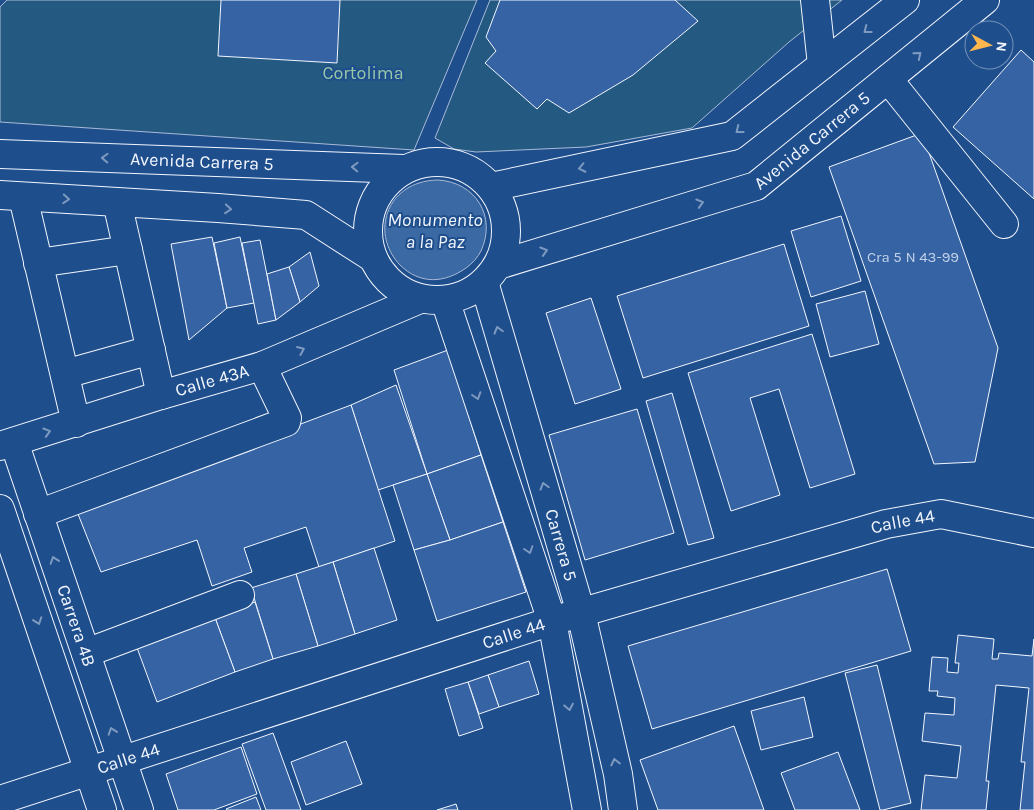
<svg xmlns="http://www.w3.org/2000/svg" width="1034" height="810" viewBox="0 0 1034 810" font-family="Karla,sans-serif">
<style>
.green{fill:#245a82;stroke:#a8bbd7}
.water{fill:#3b69a3;stroke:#a8bbd7}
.building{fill:#3563a3;stroke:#f2f6ff}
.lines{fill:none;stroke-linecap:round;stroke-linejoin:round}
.minor-casing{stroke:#f2f6ff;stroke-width:30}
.major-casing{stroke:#f2f6ff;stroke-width:30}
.minor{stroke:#1f4e8c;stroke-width:28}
.major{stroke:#1f4e8c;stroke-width:28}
.oneway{stroke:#7e9ac0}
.labels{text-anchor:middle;stroke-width:4;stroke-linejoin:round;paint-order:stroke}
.number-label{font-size:15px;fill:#c3d1e8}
.park-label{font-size:18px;fill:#97c8a6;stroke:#1f4e8c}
.street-label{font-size:18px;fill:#f2f6ff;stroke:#1f4e8c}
.water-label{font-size:19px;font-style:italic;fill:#f2f6ff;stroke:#1f4e8c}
</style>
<rect width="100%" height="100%" fill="#1f4e8c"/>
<!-- green -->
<g class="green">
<path d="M7,0H477L414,150L0,122V7Z"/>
<path d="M490,0H842L789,42L692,128L586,147L476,152L454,149L435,138Z"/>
</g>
<!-- water -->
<path class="water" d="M438,180C475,182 497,216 481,251C478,257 472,264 466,268C445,283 420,285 400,265C374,238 382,195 419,183C425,181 432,180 438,180Z"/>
<!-- building -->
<g class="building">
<path d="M221,0H340L337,63L218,56Z"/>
<path d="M500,0H675L698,21L633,75L569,113L547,99L537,109L485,63L496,51L486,37Z"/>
<path d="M1021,50L1034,62V199L953,127Z"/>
<path d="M922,133L998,348L975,462L934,464L829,167Z"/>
<path d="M841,216L861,281L811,297L791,231Z"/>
<path d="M212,237L227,308L189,340L171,244Z"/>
<path d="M240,237L254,303L227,308L214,243Z"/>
<path d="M260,240L276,320L258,324L242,243Z"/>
<path d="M784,244L809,326L643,378L617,296Z"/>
<path d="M310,252L319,286L300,302L289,267Z"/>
<path d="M289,267L300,302L276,320L267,274Z"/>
<path d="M865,291L879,344L830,357L816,304Z"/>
<path d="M591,298L621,389L575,404L546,313Z"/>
<path d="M812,334L855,474L810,488L779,389L750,398L780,495L731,511L688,373Z"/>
<path d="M448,350L481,455L427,474L394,370Z"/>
<path d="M396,385L427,474L378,490L351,405Z"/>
<path d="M672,393L714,538L688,545L646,401Z"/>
<path d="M351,405L395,541L319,567L306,527L244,548L252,572L212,586L197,540L101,572L76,509Z"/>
<path d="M637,409L674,533L585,560L549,435Z"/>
<path d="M481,455L503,522L450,540L427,474Z"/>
<path d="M427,474L450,540L414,550L393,485Z"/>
<path d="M503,522L526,592L437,621L414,550L450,540Z"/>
<path d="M374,548L397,620L355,634L333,562Z"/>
<path d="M333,562L355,634L318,646L296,574Z"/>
<path d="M887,569L911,651L652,729L628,646Z"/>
<path d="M296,574L318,646L273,659L251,588Z"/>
<path d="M255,602L273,659L235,672L214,615Z"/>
<path d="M214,615L235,672L157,702L136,645Z"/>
<path d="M958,635L994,639L992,659H998L999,653L1032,656L1034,639V810H1020L1025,762H1021L1029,688L996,685L986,781H989L986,810H921L925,775L957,778L961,746L922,741L925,713L954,715L955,698L937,696L938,691H929L932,657L948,658L947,672L958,673L959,663H955Z"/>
<path d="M529,661L539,694L499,707L488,675Z"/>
<path d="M877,665L911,803L883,810H880L845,673Z"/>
<path d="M488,675L499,707L479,714L468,682Z"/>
<path d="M468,682L483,728L459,736L445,689Z"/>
<path d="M804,697L813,737L761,750L751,711Z"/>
<path d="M734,726L764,810H658L640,760Z"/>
<path d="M273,733L301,810H266L242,744Z"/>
<path d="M346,741L362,784L306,805L291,762Z"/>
<path d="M241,747L257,794L214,810H178L166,774Z"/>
<path d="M838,752L860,810H795L781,773Z"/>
<path d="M256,797L261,810H227L226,809Z"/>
<path d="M456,804L458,810H437Z"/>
</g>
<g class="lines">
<!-- minor casing -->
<g class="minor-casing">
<g id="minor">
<path d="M815,0L822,65"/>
<path d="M888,79L1004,224"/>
<path d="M23,197L76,423"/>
<path d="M117,202L161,395"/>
<path d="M38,263L128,250"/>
<path id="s1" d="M484,282L581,613L618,774L623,810"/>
<path d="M445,300L552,621L587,810"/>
<path d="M65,374L151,350"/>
<path id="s2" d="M14,442L139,810"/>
<path d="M0,509L102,810"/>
<path d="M38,514L286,422L287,418L262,366"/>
<path d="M86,653L240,595"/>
<path id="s3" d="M0,800L552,621L886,524L941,514L1034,533"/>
</g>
</g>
<!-- major casing -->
<g class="major-casing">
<g id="major">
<path id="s4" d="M0,154L404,169"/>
<circle cx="437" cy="231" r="69"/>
<path d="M491,187L732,136L905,0"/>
<path d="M0,195L218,208L306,215L373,258"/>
<path id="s5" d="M498,265L756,186L985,0"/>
<path id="s6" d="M0,446L161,395L262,366L420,299"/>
</g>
</g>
<!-- minor -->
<use href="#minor" class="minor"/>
<!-- major -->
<use href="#major" class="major"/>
</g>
<!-- one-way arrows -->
<defs><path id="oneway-chevron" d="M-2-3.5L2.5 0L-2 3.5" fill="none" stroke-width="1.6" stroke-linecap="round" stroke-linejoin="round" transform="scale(1.25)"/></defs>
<g class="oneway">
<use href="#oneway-chevron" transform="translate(867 30) rotate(142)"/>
<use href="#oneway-chevron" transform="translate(918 55) rotate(-39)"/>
<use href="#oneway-chevron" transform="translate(739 130) rotate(142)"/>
<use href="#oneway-chevron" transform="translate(105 158) rotate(-178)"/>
<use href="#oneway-chevron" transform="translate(355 167) rotate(-178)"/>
<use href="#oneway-chevron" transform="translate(582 168) rotate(168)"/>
<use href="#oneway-chevron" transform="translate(66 199) rotate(4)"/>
<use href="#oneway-chevron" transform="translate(700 203) rotate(-17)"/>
<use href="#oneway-chevron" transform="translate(228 209) rotate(5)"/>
<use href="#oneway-chevron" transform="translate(544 251) rotate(-17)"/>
<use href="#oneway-chevron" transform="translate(498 330) rotate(-106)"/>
<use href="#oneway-chevron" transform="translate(301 350) rotate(-23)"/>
<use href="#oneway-chevron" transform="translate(477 396) rotate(72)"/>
<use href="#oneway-chevron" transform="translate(47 432) rotate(-16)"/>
<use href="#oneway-chevron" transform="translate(544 486) rotate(-106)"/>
<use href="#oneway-chevron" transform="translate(529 550) rotate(72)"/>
<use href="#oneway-chevron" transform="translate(54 560) rotate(-109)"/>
<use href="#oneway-chevron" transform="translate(38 621) rotate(71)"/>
<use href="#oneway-chevron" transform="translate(569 707) rotate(79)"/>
<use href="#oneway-chevron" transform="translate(112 731) rotate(-109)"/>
<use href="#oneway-chevron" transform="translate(615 762) rotate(-103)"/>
</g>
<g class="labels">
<!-- number labels -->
<g class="number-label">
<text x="913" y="262">Cra 5 N 43-99</text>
</g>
<!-- park labels -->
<g class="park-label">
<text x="363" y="79">Cortolima</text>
</g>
<!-- street labels -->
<g class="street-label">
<text dy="6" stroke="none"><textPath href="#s5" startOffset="342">Avenida Carrera 5</textPath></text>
<text dy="6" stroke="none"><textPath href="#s4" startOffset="202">Avenida Carrera 5</textPath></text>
<text dy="6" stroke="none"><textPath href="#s6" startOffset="222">Calle 43A</textPath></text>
<text dy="6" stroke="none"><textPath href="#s3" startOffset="945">Calle 44</textPath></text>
<text dy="6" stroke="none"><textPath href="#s1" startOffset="274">Carrera 5</textPath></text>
<text dy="6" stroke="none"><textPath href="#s2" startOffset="194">Carrera 4B</textPath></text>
<text dy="6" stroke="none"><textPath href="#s3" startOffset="540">Calle 44</textPath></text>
<text dy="6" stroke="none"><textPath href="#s3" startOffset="135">Calle 44</textPath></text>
</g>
<!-- water labels -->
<g class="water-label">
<text x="435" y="226">Monumento<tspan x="435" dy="22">a la Paz</tspan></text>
</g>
</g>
<!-- north arrow -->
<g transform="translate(989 45) rotate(97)"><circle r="24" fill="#1f4e8c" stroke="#7391ba"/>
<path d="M0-4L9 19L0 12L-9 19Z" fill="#ffb74d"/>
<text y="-8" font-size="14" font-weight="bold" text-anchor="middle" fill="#f2f6ff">N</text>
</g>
</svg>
